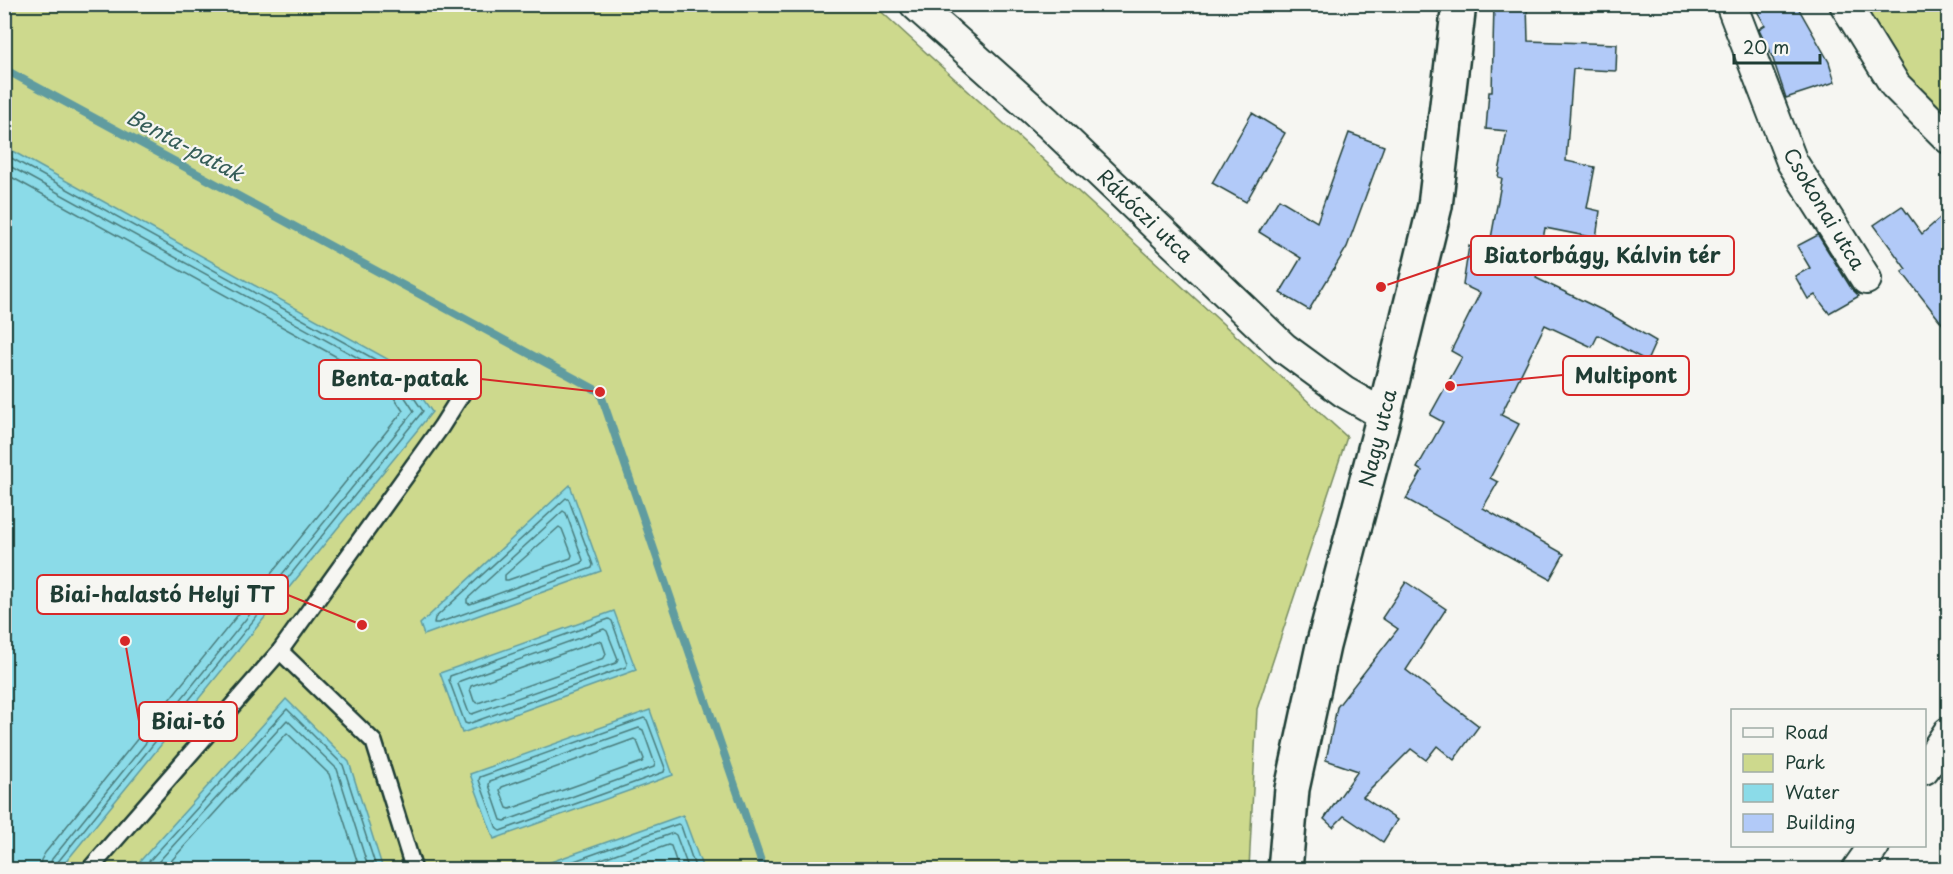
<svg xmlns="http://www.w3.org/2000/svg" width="1953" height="874" viewBox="0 0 1953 874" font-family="'Playpen Sans',sans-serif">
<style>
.green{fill:#cdd98d;stroke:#768b60;stroke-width:1.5}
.water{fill:#8bdbe8;stroke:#609ca0;stroke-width:1.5}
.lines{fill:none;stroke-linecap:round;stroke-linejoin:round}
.shore{stroke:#4a7c7c;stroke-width:1.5}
.stream{stroke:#609ca0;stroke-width:8}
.building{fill:#b2caf8;stroke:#1f3d34;stroke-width:1.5}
.service-casing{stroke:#1f3d34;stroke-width:20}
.minor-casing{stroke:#1f3d34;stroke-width:34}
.secondary-casing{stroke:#1f3d34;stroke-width:38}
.service{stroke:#f6f6f2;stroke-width:15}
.minor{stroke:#f6f6f2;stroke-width:30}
.secondary{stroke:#f6f6f2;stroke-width:33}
.labels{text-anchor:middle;stroke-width:4.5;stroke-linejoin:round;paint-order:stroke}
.street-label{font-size:20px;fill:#1f3d34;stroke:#f6f6f2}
.water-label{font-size:21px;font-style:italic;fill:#355d58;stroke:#f6f6f2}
.leader{fill:none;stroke:#d62828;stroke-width:2}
.callout-dot{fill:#d62828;stroke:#f6f6f2;stroke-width:2}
.callout{fill:#f6f6f2;stroke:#d62828;stroke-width:2}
.callout-label{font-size:21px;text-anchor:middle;font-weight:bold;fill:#1f3d34}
</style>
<rect width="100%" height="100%" fill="#f6f6f2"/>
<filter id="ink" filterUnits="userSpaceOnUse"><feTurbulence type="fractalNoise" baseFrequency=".0167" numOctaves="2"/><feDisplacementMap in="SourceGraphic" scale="12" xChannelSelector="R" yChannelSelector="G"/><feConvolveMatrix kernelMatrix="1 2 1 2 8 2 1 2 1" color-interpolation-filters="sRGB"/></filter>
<g filter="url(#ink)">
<!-- green -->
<g class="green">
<path d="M5,5H874L1347,437L1257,709L1249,869H5Z"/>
<path d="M1856,5H1948V126L1899,75Z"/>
</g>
<!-- water -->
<g class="water">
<path d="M5,147L400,366L432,412L60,869H5Z"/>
<path d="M570,485L601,571L424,635L420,624Z"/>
<path d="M614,611L636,670L462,733L440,673Z"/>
<path d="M286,699L349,762L383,869H133Z"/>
<path d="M650,710L673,775L494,839L470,774Z"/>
<path d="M683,815L703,869H531Z"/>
</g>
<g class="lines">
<!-- shore -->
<g class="shore">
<path d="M4,154L396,371L423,411L57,863L56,870"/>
<path d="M4,163L391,376L414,411L52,859L48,870"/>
<path d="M4,173L384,383L403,411L45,853L41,860L39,870"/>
<path d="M566,498L569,500L593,565L592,568L438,623H434L435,618Z"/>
<path d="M563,511L566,513L583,560L582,563L470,604L467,603V599Z"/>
<path d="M559,527L562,529L572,555L571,558L508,580H505V575Z"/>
<path d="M609,619L612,621L627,664L626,667L468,724L465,723L449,680L450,676Z"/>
<path d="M604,629L607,631L618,659L616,663L472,714L469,713L458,684L460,681Z"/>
<path d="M598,641L602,642L606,654L604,658L478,703L474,701L470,689L471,686Z"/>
<path d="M644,718L647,720L665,768L664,772L500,831L497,829L479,780L480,777Z"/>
<path d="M639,728L643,730L655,764L654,767L505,821L501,820L489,785L490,781Z"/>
<path d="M634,739L637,741L644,759L642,762L510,809L507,808L500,790L502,787Z"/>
<path d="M141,870L287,709L343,765L377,870"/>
<path d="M151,870L287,720L337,769L369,870"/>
<path d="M163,870L287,733L329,774L360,870"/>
<path d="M549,870L678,824L681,826L696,870"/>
<path d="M571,870L673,833L676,835L689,870"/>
<path d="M598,870L668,845L671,846L679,870"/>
</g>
<!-- stream -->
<path class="stream" d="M4,69L600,392L764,870"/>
</g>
<!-- building -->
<g class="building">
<path d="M1494,4H1527L1528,41L1617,44L1616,71L1573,69L1566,161L1595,167L1587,208L1600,211L1596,238L1545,228L1536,278L1608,313L1656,341L1647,361L1598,335L1592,347L1545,325L1501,415L1519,424L1490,478L1498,482L1483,508L1564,554L1550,579L1406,499L1422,471L1417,468L1443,422L1430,415L1462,357L1451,351L1480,293L1463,285L1469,246L1488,255L1502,178L1498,177L1507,131L1486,129L1489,92H1492Z"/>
<path d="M1753,4H1796L1829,62L1835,82L1786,98L1773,59L1759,29L1765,25Z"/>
<path d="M1252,113L1285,133L1246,202L1212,183Z"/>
<path d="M1349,133L1384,146L1347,247L1309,310L1280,293L1301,258L1259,232L1279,199L1317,222Z"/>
<path d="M1902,206L1922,234L1948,211V331L1902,272L1906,269L1874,225Z"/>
<path d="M1818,235L1851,288L1859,296L1829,313L1815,295L1808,299L1795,276L1810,268L1797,246Z"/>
<path d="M1406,582L1446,609L1406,670L1479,726L1454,760L1437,746L1426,760L1411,749L1363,797L1397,820L1383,842L1344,816L1333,827L1324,819L1358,771L1326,760L1337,707L1398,629L1382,618Z"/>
</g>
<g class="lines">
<!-- service casing -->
<g class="service-casing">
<g id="service">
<path d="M280,651L374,742L414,870"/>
<path d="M89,870L280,651L441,427L465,389"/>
</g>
</g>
<!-- minor casing -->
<g class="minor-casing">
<g id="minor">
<path d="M915,4L1048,123L1284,348L1344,392L1384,415"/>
<path d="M1731,4L1792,162L1866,279"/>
<path d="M1845,4L1895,85L1948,138"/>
<path d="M1924,769L1948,733"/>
<path d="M1857,870L1874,846"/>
</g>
</g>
<!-- secondary casing -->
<g class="secondary-casing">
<path id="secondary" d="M1285,870L1292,789L1323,646L1384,415L1435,206L1459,4"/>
</g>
<!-- service -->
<use href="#service" class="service"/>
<!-- minor -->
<use href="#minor" class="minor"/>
<!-- secondary -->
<use href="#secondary" class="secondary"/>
</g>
</g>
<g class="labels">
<!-- street labels -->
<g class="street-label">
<text transform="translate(1824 209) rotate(59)" y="7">Csokonai utca</text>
<text transform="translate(1145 216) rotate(44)" y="7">Rákóczi utca</text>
<text transform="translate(1378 438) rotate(-76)" y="7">Nagy utca</text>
</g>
<!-- water labels -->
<g class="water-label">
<text transform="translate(185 146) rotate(28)" y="7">Benta-patak</text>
</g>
</g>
<!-- callouts -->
<path class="leader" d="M1381 287L1471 256M1450 386L1563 375M600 392L481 379M362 625L288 595M125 641L139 721"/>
<g class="callout-dot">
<circle cx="1381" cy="287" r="6"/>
<circle cx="1450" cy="386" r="6"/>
<circle cx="600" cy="392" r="6"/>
<circle cx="362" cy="625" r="6"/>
<circle cx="125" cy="641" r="6"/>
</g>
<g class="callout">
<rect x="1471" y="236" width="263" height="39" rx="6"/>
<rect x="1563" y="356" width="126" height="39" rx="6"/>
<rect x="319" y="360" width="162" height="39" rx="6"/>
<rect x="37" y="575" width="251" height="39" rx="6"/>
<rect x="139" y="702" width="98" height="39" rx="6"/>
</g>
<g class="callout-label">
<text x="1602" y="263">Biatorbágy, Kálvin tér</text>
<text x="1626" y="383">Multipont</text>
<text x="400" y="386">Benta-patak</text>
<text x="162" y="602">Biai-halastó Helyi TT</text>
<text x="188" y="729">Biai-tó</text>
</g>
<!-- margin -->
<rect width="1953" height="874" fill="none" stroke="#f6f6f2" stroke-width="24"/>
<rect x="12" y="12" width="1929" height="850" fill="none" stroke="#1f3d34" stroke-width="2" filter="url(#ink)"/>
<!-- legend -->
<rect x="1731" y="709" width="195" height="138" fill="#f6f6f2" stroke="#a0aca6" stroke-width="1.5"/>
<rect x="1743" y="728" width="30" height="9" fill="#f6f6f2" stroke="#a0aca6" stroke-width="1.5"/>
<text x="1785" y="739" font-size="18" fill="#1f3d34">Road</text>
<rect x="1743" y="754" width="30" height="18" fill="#cdd98d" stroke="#a0aca6" stroke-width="1.5"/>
<text x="1785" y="769" font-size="18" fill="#1f3d34">Park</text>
<rect x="1743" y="784" width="30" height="18" fill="#8bdbe8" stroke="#a0aca6" stroke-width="1.5"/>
<text x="1785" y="799" font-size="18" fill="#1f3d34">Water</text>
<rect x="1743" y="814" width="30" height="18" fill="#b2caf8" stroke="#a0aca6" stroke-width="1.5"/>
<text x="1785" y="829" font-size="18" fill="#1f3d34">Building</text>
<!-- scale -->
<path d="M1734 54v9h86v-9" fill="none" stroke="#1f3d34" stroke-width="3"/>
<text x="1743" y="54" font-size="18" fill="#1f3d34" stroke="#f6f6f2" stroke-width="4.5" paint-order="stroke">20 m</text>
</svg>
